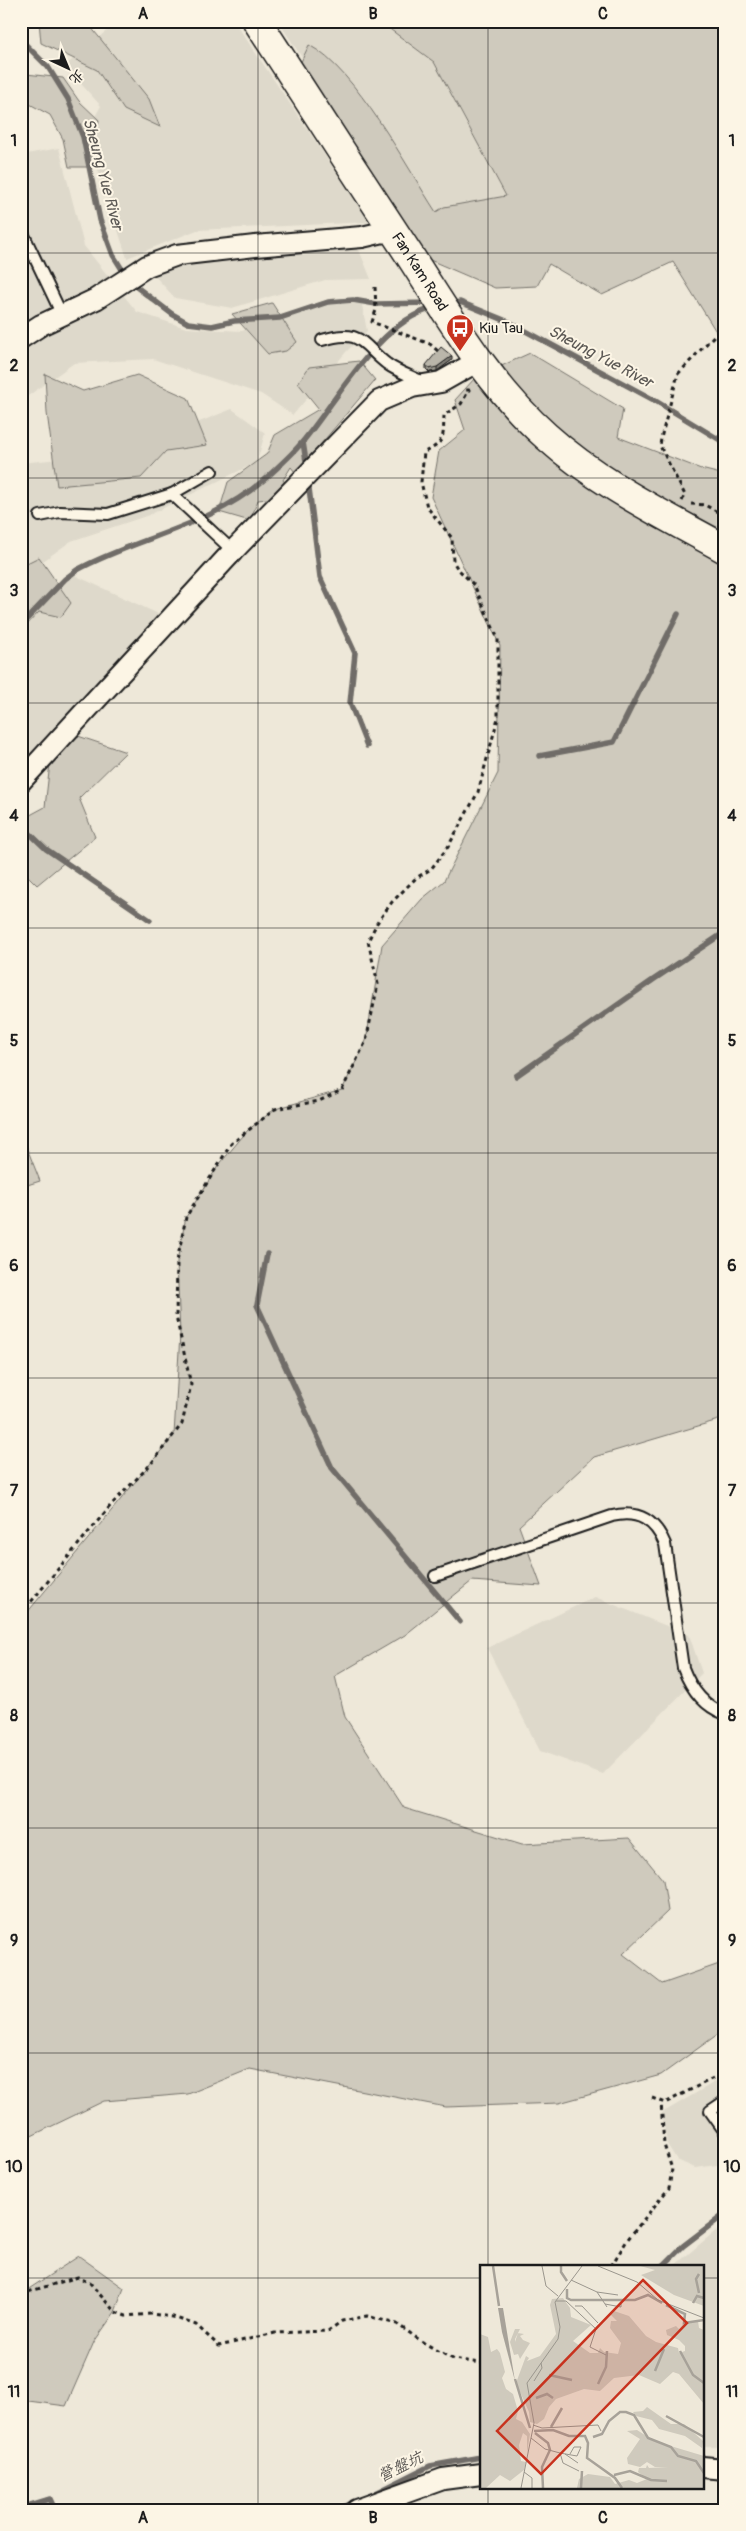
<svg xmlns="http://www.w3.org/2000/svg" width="746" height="2531" viewBox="0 0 746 2531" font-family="Pangolin,'LXGW WenKai TC',sans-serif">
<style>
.built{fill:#ded9cb}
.green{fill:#cfcabd;stroke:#76736c}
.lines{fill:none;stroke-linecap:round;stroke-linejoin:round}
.stream{stroke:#6f6c67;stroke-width:5.5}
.lane-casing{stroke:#1c1c1c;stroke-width:14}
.street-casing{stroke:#1c1c1c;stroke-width:24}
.secondary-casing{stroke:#1c1c1c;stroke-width:31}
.path{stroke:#1c1c1c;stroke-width:3;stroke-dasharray:4 4;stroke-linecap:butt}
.lane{stroke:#fcf5e5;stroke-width:10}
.street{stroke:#fcf5e5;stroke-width:20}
.secondary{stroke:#fcf5e5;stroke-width:28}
.wall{fill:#a09d92;stroke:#1c1c1c}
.shaded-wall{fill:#827f77;stroke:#1c1c1c}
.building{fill:#bab6aa;stroke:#1c1c1c}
.grid{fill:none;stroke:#1c1c1c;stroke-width:1;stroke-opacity:0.55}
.labels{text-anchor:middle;stroke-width:4;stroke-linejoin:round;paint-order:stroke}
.street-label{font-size:15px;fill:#1c1c1c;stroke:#fcf5e5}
.poi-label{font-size:15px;fill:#1c1c1c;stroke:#fcf5e5;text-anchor:start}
.water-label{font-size:16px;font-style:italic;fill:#5b5854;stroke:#fcf5e5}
.inset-river{fill:none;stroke:#a7a299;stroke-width:2.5}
.inset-road{fill:none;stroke:#9a968d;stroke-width:1}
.view{fill:#c8321e;fill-opacity:0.15;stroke:#c8321e;stroke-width:2.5}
.inset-edge{fill:none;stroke:#1c1c1c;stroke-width:2.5}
.neatline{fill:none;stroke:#1c1c1c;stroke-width:2}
.grid-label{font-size:16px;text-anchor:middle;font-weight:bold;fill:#1c1c1c}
</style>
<rect width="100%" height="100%" fill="#eee8d9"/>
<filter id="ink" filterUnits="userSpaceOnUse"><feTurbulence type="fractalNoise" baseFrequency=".02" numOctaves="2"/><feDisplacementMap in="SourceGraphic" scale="10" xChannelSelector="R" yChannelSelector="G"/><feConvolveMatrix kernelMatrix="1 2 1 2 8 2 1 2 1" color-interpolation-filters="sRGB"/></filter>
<g filter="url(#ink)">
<!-- built -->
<g class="built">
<path d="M118,21H234L370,222L197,230L127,258L86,132L101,106L65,66Z"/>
<path d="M278,21H379L434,62L505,195L427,247Z"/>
<path d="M59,148L84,246L137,312L186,328L242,331L326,302L361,300L367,331L346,352L293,415L261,394L153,359L74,363L21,401V155Z"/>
<path d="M357,245L371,279L325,280L232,308L175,298L152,273L191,260Z"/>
<path d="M232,409L265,433L257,462L149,515L71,541L21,577V463L124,452Z"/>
<path d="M70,573L180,624L21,789V620Z"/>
<path d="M595,1597L689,1635L702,1673L603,1774L540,1751L487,1648Z"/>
<path d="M725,2076V2164L695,2168L677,2160L667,2144L662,2113Z"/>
<path d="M725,2223V2447H702V2266H674Z"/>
</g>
<!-- green -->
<g class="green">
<path d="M39,21H86L149,99L160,127L124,110L97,70L41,43Z"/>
<path d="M379,21H725V346L673,262L602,295L549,264L537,286L495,288L430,260L406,229L300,64L309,45C356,70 406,166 436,212L444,207L506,196L434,62Z"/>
<path d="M26,74L63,78L79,101L99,120L89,167H69L63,139L50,115L24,101Z"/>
<path d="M272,303L297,342L286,351L268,354L232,314Z"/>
<path d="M530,353L623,409L618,437L701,469L725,475V1418L594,1457L519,1526L541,1586L472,1581L405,1635L335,1676L345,1717L404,1808L522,1844L629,1838L663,1880L668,1911L623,1954L662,1984L725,1962V2029L661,2075L559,2103L446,2107L250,2069L188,2094L104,2101L21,2141V1620L174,1435L180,1334L177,1261L186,1217L218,1166L248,1130L275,1109L342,1090L366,1041L382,945L422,899L444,881L498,773L500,646L431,497L439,451L465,430L455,400L475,378Z"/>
<path d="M359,361L375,380L315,451L306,486L291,467L283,480L294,496L258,500L250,521L219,512L228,482L267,454L275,435L319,409L298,383L309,367Z"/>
<path d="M45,374L83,391L137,375L188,398L207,445L166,451L141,478L57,486L47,413Z"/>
<path d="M39,557L71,603L61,617L39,612L25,627L21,624V566Z"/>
<path d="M54,728L126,752L79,798L95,837L37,885L21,869V820L45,807Z"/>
<path d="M21,1133L40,1181L21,1187Z"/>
<path d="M79,2256L124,2288L115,2312L94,2342L66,2406L21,2400V2294Z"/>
</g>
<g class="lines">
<!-- stream -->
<g class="stream">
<path d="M21,40L48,67L68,99L83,137L100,220L113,255L130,282L172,314L188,323L212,326L234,321L280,318L328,302L353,300L376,304L430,303"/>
<path d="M450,304L460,302L509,322L654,400L725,443"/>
<path d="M303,442L307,468"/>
<path d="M308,480L320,577L355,653L350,703L367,746"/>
<path d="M21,625L65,579L77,570C139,536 211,527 266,478C279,466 293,454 304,440C338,399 380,320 434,308"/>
<path d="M539,756L614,742L678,614"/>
<path d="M21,825L46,849L150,920"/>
<path d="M516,1076L653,980L725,932"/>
<path d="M267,1254L257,1305L332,1468L460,1622"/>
<path d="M663,2266L683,2246L725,2214"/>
<path d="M376,2493L430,2466L481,2457"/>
<path d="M21,2508L50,2499L55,2510"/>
<path d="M334,2510L356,2502"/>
</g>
<!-- lane casing -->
<g class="lane-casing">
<g id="lane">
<path d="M21,229L62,315"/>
<path d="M322,340C362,328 361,344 387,364C398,372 411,376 423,382"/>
<path d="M172,494L233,551"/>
<path d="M40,516L60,512L108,514L172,494L212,471"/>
<path d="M435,1576L612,1516C638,1510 655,1520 665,1544L683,1668C691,1689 703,1706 725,1714"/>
<path d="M725,2101L710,2111L725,2132"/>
</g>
</g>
<!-- street casing -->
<g class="street-casing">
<g id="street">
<path d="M21,338L41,325L96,299L147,266L177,255L255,246L362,237L392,230"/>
<path d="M21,781L233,551L379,401L412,387L441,382L478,361"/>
<path d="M702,2467L725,2469"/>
<path d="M357,2510L443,2479L481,2474"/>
</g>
</g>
<!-- secondary casing -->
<g class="secondary-casing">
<g id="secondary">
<path id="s1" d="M257,21C308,100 360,180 412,259C452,321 490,386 546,436C598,483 664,515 725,549"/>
</g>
</g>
<!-- path -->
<g class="path">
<path d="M375,287L376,310L372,322L430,344L439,352"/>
<path d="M682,501L685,495L660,446L661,438L678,374L725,324"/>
<path d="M691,504L705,505L725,516"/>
<path d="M21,1614L111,1505L150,1465L182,1424L191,1385L176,1316L177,1261L186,1217L231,1144L275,1109L319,1101L342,1090L366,1041L378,984L368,941L377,923L392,902L416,878L431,869L448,847L478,792L498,718V639L474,585L457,568L453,561L452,538L427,507L421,482L424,452C446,443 443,436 444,415L461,404L469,390H466"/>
<path d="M652,2098L665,2103L725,2072"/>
<path d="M611,2266L628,2239L669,2188L672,2169L664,2145L661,2102"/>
<path d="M21,2294L78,2277L90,2283L115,2312L126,2316L151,2314L173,2317L196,2325L219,2346L275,2333L328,2331L342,2321L367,2316L397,2324L424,2343L453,2359L481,2363"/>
</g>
<!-- lane -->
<use href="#lane" class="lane"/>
<!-- street -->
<use href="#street" class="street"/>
<!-- secondary -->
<use href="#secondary" class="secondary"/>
</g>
<!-- wall -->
<path class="wall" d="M452,360L437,371L429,372L426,369V365Z"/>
<!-- shaded-wall -->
<path class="shaded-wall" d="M452,356V360L437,371V367Z"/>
<!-- building -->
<path class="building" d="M441,347L452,356L437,367L429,369L426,365Z"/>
</g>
<!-- grid -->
<path class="grid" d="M258,21V2510M488,21V2266M21,253H725M21,478H725M21,703H725M21,928H725M21,1153H725M21,1378H725M21,1603H725M21,1828H725M21,2053H725M21,2278H481M702,2278H725M488,2487V2510"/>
<!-- icons -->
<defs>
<g id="bus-pin" transform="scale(1.4375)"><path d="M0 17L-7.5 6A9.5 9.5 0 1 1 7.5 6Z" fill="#c8321e" stroke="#fcf5e5"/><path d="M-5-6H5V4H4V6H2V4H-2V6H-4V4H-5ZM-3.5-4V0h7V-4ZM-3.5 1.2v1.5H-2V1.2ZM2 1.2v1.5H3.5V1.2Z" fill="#fff"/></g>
</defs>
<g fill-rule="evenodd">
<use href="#bus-pin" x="460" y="328"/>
</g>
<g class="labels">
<!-- street labels -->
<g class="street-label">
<text dy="5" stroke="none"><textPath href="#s1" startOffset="299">Fan Kam Road</textPath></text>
</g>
<!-- poi labels -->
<g class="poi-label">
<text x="479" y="333">Kiu Tau</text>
</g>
<!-- water labels -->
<g class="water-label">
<text transform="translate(104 174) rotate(75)" y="6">Sheung Yue River</text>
<text transform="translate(601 356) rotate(28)" y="6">Sheung Yue River</text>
<text transform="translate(400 2466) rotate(-26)" y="6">營盤坑</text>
</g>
</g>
<!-- overview -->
<g transform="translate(480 2265)">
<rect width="224" height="224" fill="#eee8d9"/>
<path d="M160,1H224V41L194,30L161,10L175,5ZM83,33L90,43L91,52L111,60L93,76L110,88H118L120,83L124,87L138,89L141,78L130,63L131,56H137L130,49L134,46L149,51L166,71L176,77L198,83L199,88L205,86V81L199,75L187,70L186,65L196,61L199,64L204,58L218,56L219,63L224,65V139L199,109L193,107L180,119L159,110L134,113L120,126L104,124L76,134L69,142L64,154L57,159L50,157L49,147L36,118L46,91L49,93L47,96L60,91L76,69L70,40L72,34ZM35,64H40L35,74V77L38,68L44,69L40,71L43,75L50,78L40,94L38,89L34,90L30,77ZM0,69L8,72L11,87L17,84L20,88L25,107L22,113L26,124L33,129L38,146L36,154L42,157L50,169L47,188V171L43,168L39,180L41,196L46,197L44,205L30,216L20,210L6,223H0ZM167,142L191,159H204L223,176L222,183L205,171L179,164L172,155L156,151L153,147L163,146ZM157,165L174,176L224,191V223H97L99,214L108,209L130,212L135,219L149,215L157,218L167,214L158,207L159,203H166L167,200L169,203L188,202H175L167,197L160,202L148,199L147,193L160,174L147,166Z" fill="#cfcabd"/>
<path d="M18,43H23L35,116L22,67Z" fill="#a7a299"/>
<path class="inset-river" d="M13,1L19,41M81,1V7L87,16M87,24V33L91,35H155L168,30L182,38M219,28L216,14L219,9M213,38L217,31L224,33M186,40L205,49L204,58L224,55M200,86L213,110L224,118M175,106L184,84M69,110L92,115M35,114L50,163M118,119L126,102L127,86M56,133L67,129L73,133M186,151L224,172M71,162L82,143M54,166L73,165L89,171H105L108,178L107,193L135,213L142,223M55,168L68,178L70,185L62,202L63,223M113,172L122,169L129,156L140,147H146L154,150L168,173L191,182L198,191L216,196L224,208M134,210L150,206L171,215L187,216M101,223L102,206"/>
<path class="inset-road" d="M62,1L66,21L78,31M118,1L157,17L178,35L224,53M91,15L117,27L127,42M117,27L138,30M76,36H86L116,64L110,82L126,90M125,39L141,42V39M95,41H102L118,58M54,116L62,103L61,98M53,160L62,163L118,160L121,166M51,173L65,184L80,188L97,191L101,182H94L90,189M80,188L83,198L99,206M85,189L98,198M44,207L52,213V223M41,223L54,158L47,118L78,74L80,62L75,37L102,1"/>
<path class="view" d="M163,15L207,58L61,209L17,166Z"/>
<rect width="224" height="224" class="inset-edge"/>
</g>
<!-- margin -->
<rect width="746" height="2531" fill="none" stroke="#fcf5e5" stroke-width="55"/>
<!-- north arrow -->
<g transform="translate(68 68) rotate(136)" stroke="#fcf5e5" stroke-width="4" paint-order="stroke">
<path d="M0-4L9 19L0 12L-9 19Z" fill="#1c1c1c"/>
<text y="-8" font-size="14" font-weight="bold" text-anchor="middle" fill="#1c1c1c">北</text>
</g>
<rect x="28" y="28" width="690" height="2476" class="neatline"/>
<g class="grid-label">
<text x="143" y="19">A</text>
<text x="373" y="19">B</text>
<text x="603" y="19">C</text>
<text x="14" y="146">1</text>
<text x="732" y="146">1</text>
<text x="14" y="371">2</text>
<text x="732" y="371">2</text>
<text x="14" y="596">3</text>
<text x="732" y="596">3</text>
<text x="14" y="821">4</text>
<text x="732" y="821">4</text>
<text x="14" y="1046">5</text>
<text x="732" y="1046">5</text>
<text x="14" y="1271">6</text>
<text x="732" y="1271">6</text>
<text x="14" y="1496">7</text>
<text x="732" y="1496">7</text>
<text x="14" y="1721">8</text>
<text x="732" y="1721">8</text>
<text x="14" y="1946">9</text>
<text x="732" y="1946">9</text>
<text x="14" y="2172">10</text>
<text x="732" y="2172">10</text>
<text x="14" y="2397">11</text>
<text x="732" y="2397">11</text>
<text x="143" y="2523">A</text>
<text x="373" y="2523">B</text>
<text x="603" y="2523">C</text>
</g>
</svg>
